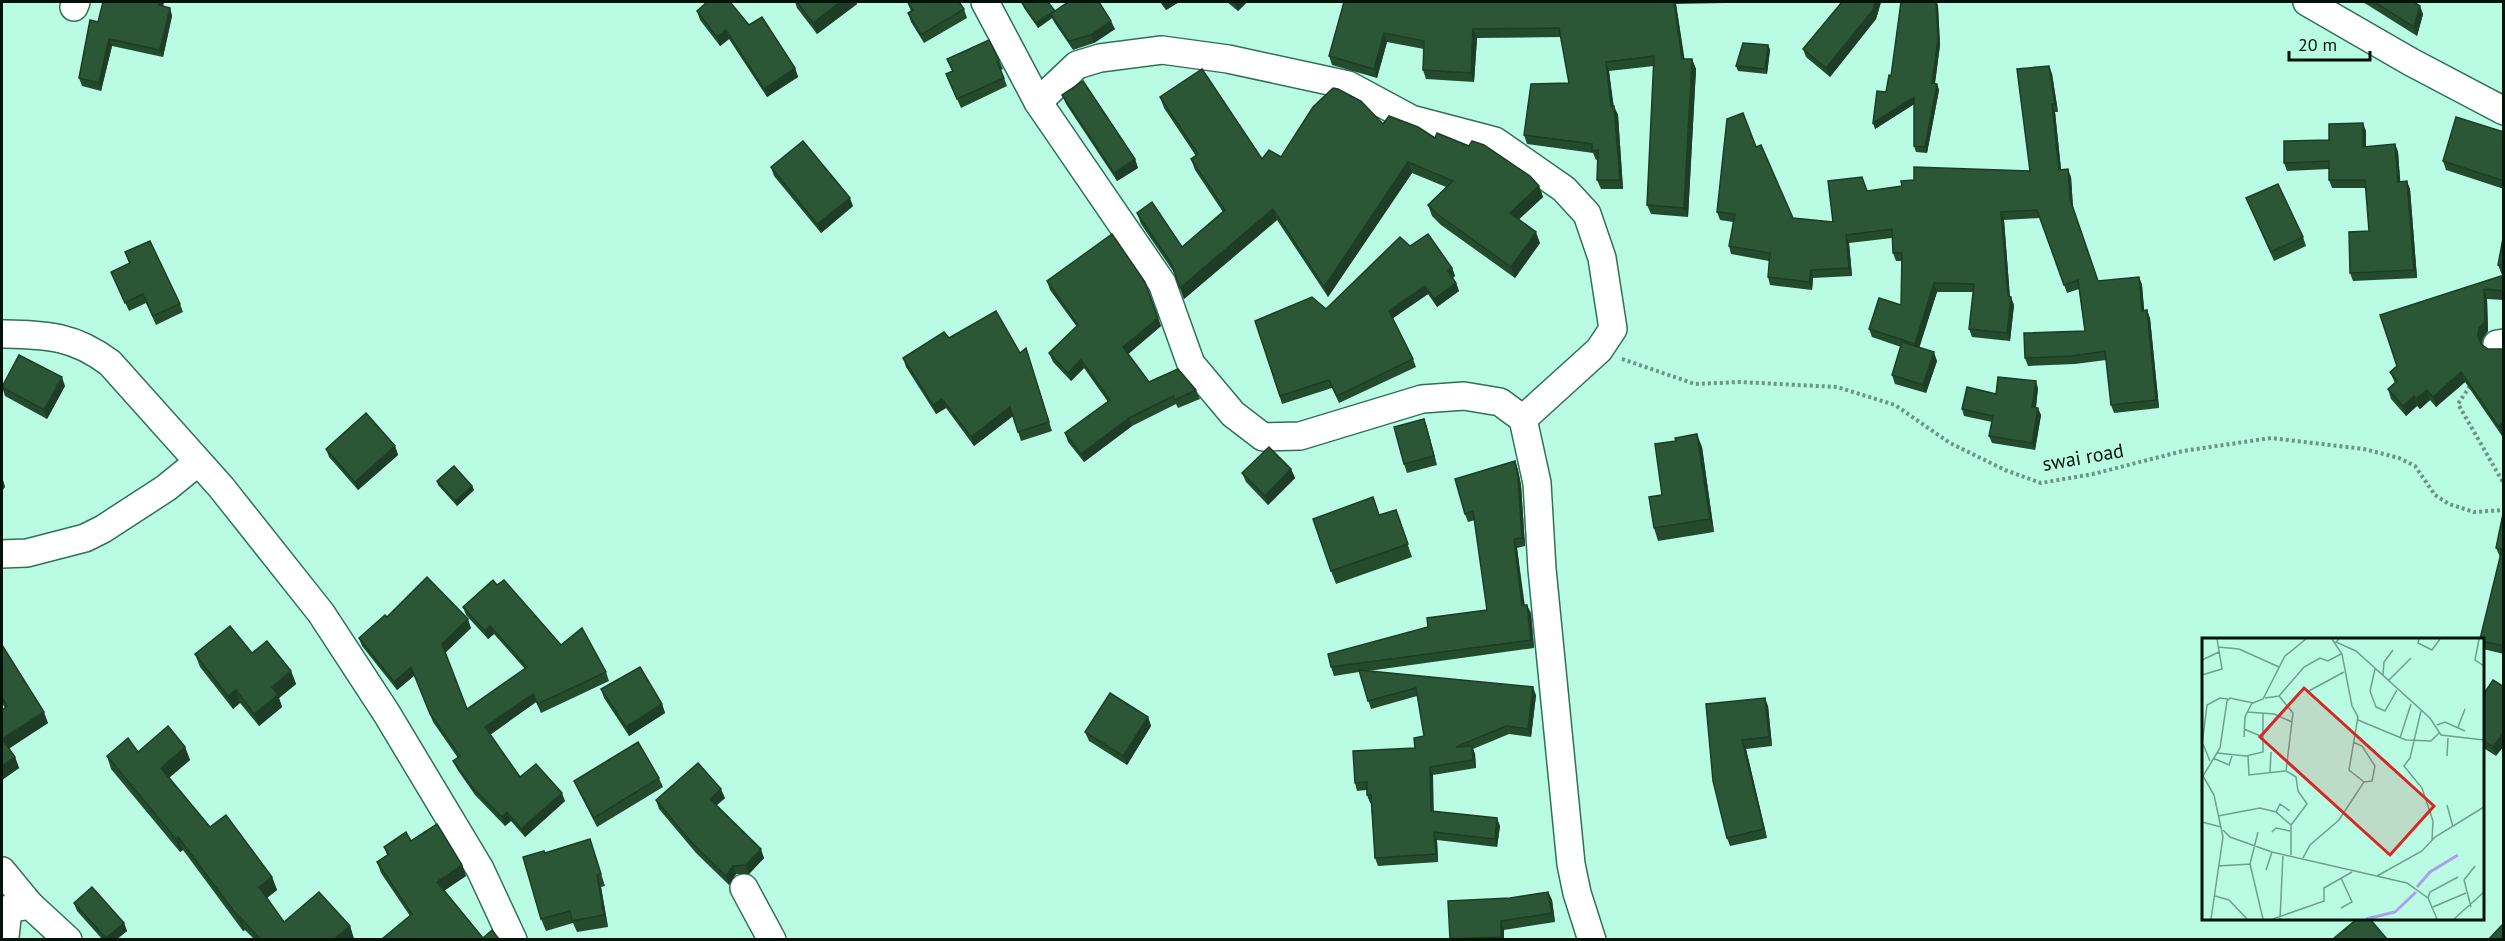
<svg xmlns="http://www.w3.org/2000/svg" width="2505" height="941" viewBox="0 0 2505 941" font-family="'PT Sans',sans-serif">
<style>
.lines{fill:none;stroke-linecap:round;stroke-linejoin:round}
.minor-casing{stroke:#2f705b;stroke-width:30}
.path{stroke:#699785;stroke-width:4;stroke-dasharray:3 3;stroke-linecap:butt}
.minor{stroke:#fff;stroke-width:27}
.wall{fill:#254b2e}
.shaded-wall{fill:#1e3d26}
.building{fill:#2b5736;stroke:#1e3d26;stroke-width:1.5}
.labels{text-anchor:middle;stroke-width:6;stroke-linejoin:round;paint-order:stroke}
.street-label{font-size:20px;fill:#00130b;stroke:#b9fce3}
.inset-river{fill:none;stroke:#aba0ee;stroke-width:3}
.inset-road{fill:none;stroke:#6f9f8d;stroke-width:1.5}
.view{fill:#d62828;fill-opacity:0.15;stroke:#d62828;stroke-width:3}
.inset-edge{fill:none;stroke:#00130b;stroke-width:3}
</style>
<rect width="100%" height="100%" fill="#b9fce3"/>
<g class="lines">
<!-- minor casing -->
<g class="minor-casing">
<g id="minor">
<path d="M985,2L1038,102L1162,283L1191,364L1233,414L1263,437L1300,436L1422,399L1464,396L1500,402L1523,419L1537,483L1542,569L1571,864L1577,893L1592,940"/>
<path d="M2307,2L2411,62L2504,111"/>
<path d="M74,7L76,2"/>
<path d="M1038,102L1077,65L1100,58L1162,50L1228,59L1348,85L1411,119L1495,141L1564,189L1587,214L1602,258L1613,329L1599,350L1523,419"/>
<path d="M2,334C46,335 73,335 110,363L221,487L321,613L387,714L480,869L513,940"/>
<path d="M2497,344L2504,343"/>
<path d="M2,554L27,553L85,538L103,529L166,488L198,462"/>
<path d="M2,871L30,905"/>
<path d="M744,888L772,940"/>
<path d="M2,938L5,937L8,909L30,905L68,940"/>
</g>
</g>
<!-- path -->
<g class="path">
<path d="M1622,359L1695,384L1740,382L1837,387L1895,405L1950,443L2005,470L2041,483L2093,474L2183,451L2271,438L2364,449L2399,458L2415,466L2435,495L2449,504L2474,512L2504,510"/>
<path d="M2470,386L2458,404L2504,484"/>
</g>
<!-- minor -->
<use href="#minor" class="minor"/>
</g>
<!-- wall -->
<g class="wall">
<path d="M704,2H730L749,25L795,68L798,77L767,97L729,39L720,46L700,20L697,11L706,4Z"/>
<path d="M795,2H856L857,4L817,34L797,8Z"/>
<path d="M907,2H963L960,3L964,9L967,18L924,43L911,22L908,13L911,11Z"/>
<path d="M1160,2H1179L1166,10Z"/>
<path d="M1227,2H1247L1238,11Z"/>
<path d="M1344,2H1725V3L1676,4L1684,59H1692L1696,69L1688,217L1651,214L1647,205L1654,66L1609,71L1613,106L1618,115L1623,189H1601L1597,180L1598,159L1596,160L1593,153L1527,144L1524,135L1569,83L1561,37L1477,38L1474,82L1426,79L1423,70L1424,49L1387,42L1377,78L1332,65L1329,56Z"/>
<path d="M1842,2H1881L1876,19L1830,77L1806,57L1803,49Z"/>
<path d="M1901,2H1937L1938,6L1940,45L1935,84H1937L1939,90L1927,153L1916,152L1914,146V104L1875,129L1891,76Z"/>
<path d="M2363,2H2414L2423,14L2417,36Z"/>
<path d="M1022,3L1055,11L1115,29L1094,43L1073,50L1054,22L1052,18L1038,28L1024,8Z"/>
<path d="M163,6L170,8L172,16L163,57L112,46L101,91L82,86L79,78L98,22Z"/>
<path d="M1768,45L1770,50L1767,74L1738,71L1736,66Z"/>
<path d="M947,59L999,60L1003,69L1001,70L1007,86L961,108L946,74L952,71Z"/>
<path d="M2049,66L2052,74L2058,112H2055L2061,170L2071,177L2073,208L2098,281L2139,277L2142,285L2144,311L2150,318L2159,408L2114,413L2111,405L2106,360L2075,364L2028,366L2025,358L2085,331L2079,289L2067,293L2040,218L2004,220L2010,297L2014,305L2010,341L1972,337L1969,329L1973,292H1937L1919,347L1937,361L1926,393L1895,384L1892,375L1901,347L1872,337L1869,329L1901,305V261H1896L1893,253L1892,238L1849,243L1852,276L1813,278L1812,290L1770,285L1768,277L1769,261L1731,254L1729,246L1733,222L1720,220L1717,212L1756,147L1793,218L1833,222L1867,191L2030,171Z"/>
<path d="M1062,95L1135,159L1138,168L1117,181L1066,104Z"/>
<path d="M1160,97L1262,159L1281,157L1383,124L1435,138L1539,186L1543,197L1519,219L1540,243L1515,278L1441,225L1432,216L1428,205L1446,187L1412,173L1328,297L1277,220L1184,299L1175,274L1141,224L1137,213L1182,247L1223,212L1195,170L1191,159L1196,156L1164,108Z"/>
<path d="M2366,131V147L2395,144L2398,152L2400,182L2410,189L2417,278L2353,281L2350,273L2369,231L2366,188H2332L2329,180V169L2287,171L2284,163L2329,140Z"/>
<path d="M2504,132V189L2446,170L2443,161Z"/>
<path d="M771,167L853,206L821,233L774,176Z"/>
<path d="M2246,198L2303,237L2306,246L2274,261Z"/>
<path d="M2504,233V275H2502L2498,265Z"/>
<path d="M125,252L180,304L183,312L156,325L146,303L129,311L111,272L129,263Z"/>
<path d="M1452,268L1455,276L1452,278L1456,283L1459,291L1437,307L1428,294L1392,318L1413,359L1416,367L1339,403L1332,388L1282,404L1255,321L1326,309Z"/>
<path d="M2504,275V300L2487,299L2488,331L2483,338L2482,344L2502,436L2465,382L2436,407L2430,400L2420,409L2417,406L2406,416L2391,399L2388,389L2395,383L2390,372L2397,366L2380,315Z"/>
<path d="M1047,281L1145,282L1161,326L1128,354L1149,382L1196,390L1200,399L1178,408L1176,404L1132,426L1084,462L1068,442L1065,433L1108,402L1084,368L1071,381L1053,362L1049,353L1077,327L1050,290Z"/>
<path d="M949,338L1020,353L1026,348L1052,431L1021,441L1013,416L974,446L946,408L936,414L906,367L903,358Z"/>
<path d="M65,386L47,419L5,396L2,387Z"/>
<path d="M2038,388L2036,408L2041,415L2035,450L1992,443L1989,436L1992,422L1964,416L1962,409L1996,394Z"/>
<path d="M1424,419L1437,465L1407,473L1404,464Z"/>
<path d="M395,446L398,455L358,490L329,457L326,449Z"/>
<path d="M1702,447L1714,532L1658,541L1654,528L1662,495Z"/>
<path d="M1515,461L1518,470L1521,485L1525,546L1517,548L1524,605L1531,613L1534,648L1368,671L1536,695L1531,737L1509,734L1473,749L1475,754L1476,768L1433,775V812L1500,826L1497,847L1437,840L1438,862L1378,866L1375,858L1371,803H1370L1367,795V790L1357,791L1355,783L1415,748L1424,736L1417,696L1371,709L1359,672L1334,676L1331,667L1487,610L1475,520L1468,522L1465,514Z"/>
<path d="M1291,469L1295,478L1268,505L1246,482L1242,473Z"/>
<path d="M437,481L472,486L474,490L457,506L438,485Z"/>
<path d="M2504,509V654L2483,649L2482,647V639L2500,557L2496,548Z"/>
<path d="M1396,510L1412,557L1336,584L1331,571L1380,515Z"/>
<path d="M497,585L561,645L606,672L609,681L541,713L536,702L490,735L520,777L565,801L525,837L511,821L505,826L475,795L457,769L453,761L458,758L433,722L415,675L397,690L362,646L359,638L387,617L471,628L445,653L467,709L525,669L494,634L488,639L466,615L463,607Z"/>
<path d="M2,645L48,723L9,748L15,757L19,768L2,780L5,708L2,703Z"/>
<path d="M252,653L291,671L296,684L279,698L282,707L259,726L240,703L233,709L200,667L195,654Z"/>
<path d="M601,689L662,704L665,713L629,736L604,698Z"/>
<path d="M2482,691L2485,692L2496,756L2482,747Z"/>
<path d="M1706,704L1768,706L1772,746L1746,749L1767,838L1730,846L1727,838Z"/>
<path d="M1148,717L1151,726L1127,765L1089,741L1085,732Z"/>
<path d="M185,747L190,760L169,778L210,827L272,877L277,890L267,898L284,922L350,926L354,939H254L245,930L243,931L183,850L180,852L111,769L107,756Z"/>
<path d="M659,778L663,787L597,827L578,790L574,781Z"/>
<path d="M725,798L716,806L764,858L749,874H736L729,885L696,853L659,809L656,800Z"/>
<path d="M590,839L605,886L601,887L608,927L577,932L573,923L546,931L541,919L545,853Z"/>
<path d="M411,841L462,865L466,876L444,890L483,938L499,939H382L410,916L381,873L377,862L387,855L384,847Z"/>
<path d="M1548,892L1552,900L1555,922L1504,930V939H1450L1510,898Z"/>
<path d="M74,903L124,923L127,931L117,939H102L77,911Z"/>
</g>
<!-- shaded-wall -->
<g class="shaded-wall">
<path d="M160,2H164L162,13L159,5Z"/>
<path d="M840,2H856L857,4L817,34L813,23Z"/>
<path d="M1162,2H1179L1166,10Z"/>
<path d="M1234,2H1247L1238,11Z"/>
<path d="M1674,2H1675L1676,4L1686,68L1682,59Z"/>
<path d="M1875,2H1881L1876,19L1830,77L1826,68Z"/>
<path d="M1936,2L1938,6L1940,45L1934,89L1932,83Z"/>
<path d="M2420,6L2423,14L2417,36L2414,27Z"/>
<path d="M170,8L172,16L163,57L160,50Z"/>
<path d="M1051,14L1052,18L1038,28L1036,23Z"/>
<path d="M1111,21L1115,29L1094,43L1091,35Z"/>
<path d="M1473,29L1477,38L1474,82L1471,73Z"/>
<path d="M726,30L729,39L720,46L717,37Z"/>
<path d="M1384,33L1387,42L1377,78L1374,69Z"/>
<path d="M109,39L112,46L101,91L99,83Z"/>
<path d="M1768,45L1770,50L1767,74L1765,69Z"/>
<path d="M1692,59L1696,69L1688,217L1684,208Z"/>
<path d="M1606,62L1609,71L1615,115L1611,106Z"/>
<path d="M2049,66L2052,74L2058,112L2055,104Z"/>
<path d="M795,68L798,77L767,97L764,89Z"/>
<path d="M1937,84L1939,90L1927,153L1925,147Z"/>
<path d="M1914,97L1916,103L1875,129L1873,123Z"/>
<path d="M2052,104L2055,112L2062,178L2059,170Z"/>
<path d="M1614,106L1618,115L1623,189L1620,180Z"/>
<path d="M2363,123L2366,131V155L2363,147Z"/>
<path d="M2395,144L2398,152L2401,190L2398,182Z"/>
<path d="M1135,159L1138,168L1117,181L1114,173Z"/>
<path d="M1408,162L1412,173L1328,297L1324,287Z"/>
<path d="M2068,169L2071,177L2073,208L2070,199Z"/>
<path d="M2407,181L2410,189L2417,278L2414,270Z"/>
<path d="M1539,186L1543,197L1514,224L1510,213Z"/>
<path d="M850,198L853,206L821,233L817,224Z"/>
<path d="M1273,209L1277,220L1184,299L1180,288Z"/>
<path d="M2001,212L2004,220L2010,299L2011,297L2014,305L2010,341L2007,333L2008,296Z"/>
<path d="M1536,232L1540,243L1515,278L1511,267Z"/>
<path d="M1846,235L1849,243L1852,276L1849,268Z"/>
<path d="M1452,268L1455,276L1451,279L1448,271Z"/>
<path d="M1811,270L1813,278L1812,290L1809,282Z"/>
<path d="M2139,277L2142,285L2145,319L2142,311Z"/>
<path d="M1456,283L1459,291L1437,307L1434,299Z"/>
<path d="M1934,283L1937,292L1918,352L1915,344Z"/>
<path d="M1425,286L1428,294L1392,319L1389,311Z"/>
<path d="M2484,289L2487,299L2488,331L2483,338L2481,346L2478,336Z"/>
<path d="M2147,310L2150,318L2159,408L2156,400Z"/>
<path d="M1158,318L1161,326L1126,356L1123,347Z"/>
<path d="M1934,352L1937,361L1926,393L1923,385Z"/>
<path d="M1081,360L1084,368L1071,381L1068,373Z"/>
<path d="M2461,372L2465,382L2436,407L2433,397Z"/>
<path d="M62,377L65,386L47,419L44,410Z"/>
<path d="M2036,381L2038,388L2035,414L2032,407Z"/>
<path d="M2427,390L2430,400L2420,409L2416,399Z"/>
<path d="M2414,396L2417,406L2406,416L2403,406Z"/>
<path d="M942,399L946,408L936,414L933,405Z"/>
<path d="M1010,407L1013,416L974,446L971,437Z"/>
<path d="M2038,408L2041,415L2035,450L2032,443Z"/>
<path d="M1129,418L1132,426L1084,462L1081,454Z"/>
<path d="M1424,419L1427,427L1437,465L1434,456Z"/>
<path d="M2504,422V435L2502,436L2498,426Z"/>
<path d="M1697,434L1702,447L1714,532L1710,519Z"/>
<path d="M395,446L398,455L358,490L355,482Z"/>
<path d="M1515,461L1518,470L1521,485L1525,546L1522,538Z"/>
<path d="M1291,469L1295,478L1268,505L1265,496Z"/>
<path d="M2,476L5,487L2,491Z"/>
<path d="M472,486L474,490L457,506L455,501Z"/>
<path d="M1514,539L1517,548L1526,614L1522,605Z"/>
<path d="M1527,605L1531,613L1534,648L1531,640Z"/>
<path d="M468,619L471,628L445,653L442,644Z"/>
<path d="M490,626L494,634L488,639L485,631Z"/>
<path d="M411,667L415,675L397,690L394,682Z"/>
<path d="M291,671L296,684L279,698L282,707L259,726L254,714L272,687Z"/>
<path d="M1533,687L1536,695L1531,737L1528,729Z"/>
<path d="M236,690L240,703L233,709L228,696Z"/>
<path d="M533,694L536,702L488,736L485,727Z"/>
<path d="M1765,698L1768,706L1772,746L1769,737Z"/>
<path d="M662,704L665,713L629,736L626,727Z"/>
<path d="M44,712L48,723L7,750L2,739Z"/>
<path d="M1148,717L1151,726L1127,765L1123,756Z"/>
<path d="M2504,732V746L2496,756L2493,747Z"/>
<path d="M1742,740L1746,749L1767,838L1764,829Z"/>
<path d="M1472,746L1475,754L1476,768L1473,760Z"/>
<path d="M185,747L190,760L165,781L161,768Z"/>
<path d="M15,757L19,768L2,780V766Z"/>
<path d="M1430,767L1433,775L1434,819L1431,811Z"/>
<path d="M721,789L725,798L713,808L710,799Z"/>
<path d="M562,793L565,801L525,837L521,829Z"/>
<path d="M507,812L511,821L505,826L502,817Z"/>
<path d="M1497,818L1500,826L1497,847L1495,839Z"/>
<path d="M1434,832L1437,840L1438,862L1436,854Z"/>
<path d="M178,837L183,850L180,852L176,839Z"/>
<path d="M761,849L764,858L749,874L746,865Z"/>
<path d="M462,865L466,876L441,893L437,882Z"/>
<path d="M733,866L736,874L729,885L726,876Z"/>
<path d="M597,875L601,887L608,927L604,915Z"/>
<path d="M272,877L277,890L264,900L259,887Z"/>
<path d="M1548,892L1552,900L1555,922L1552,913Z"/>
<path d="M240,917L245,930L243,931L239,918Z"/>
<path d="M1501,921L1504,930V939H1502L1501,937Z"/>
<path d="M124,923L127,931L117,939H106V938Z"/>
<path d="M350,926L354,939H334Z"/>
</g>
<!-- building -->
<g class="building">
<path d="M103,2H160L159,5L170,8L160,50L109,39L99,83L79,78L90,20L98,22Z"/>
<path d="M707,2H730L749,25L762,17L795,68L764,89L726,30L717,37L697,11Z"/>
<path d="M797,2H840L813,23Z"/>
<path d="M908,2H959L964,9L921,35L908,13L913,10Z"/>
<path d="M1025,2H1048L1055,11L1036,23L1022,3Z"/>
<path d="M1068,2H1099L1111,21L1091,35L1069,41L1051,14Z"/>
<path d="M1344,2H1674L1682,59H1692L1684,208L1647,205L1654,56L1606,62L1611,106H1614L1620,180H1597L1598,150L1592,151V144L1524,135L1531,84L1569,83L1559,28L1473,29L1471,73L1423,70L1424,41L1384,33L1374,69L1329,56Z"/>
<path d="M1842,2H1875L1873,10L1826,68L1803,49Z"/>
<path d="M1901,2H1936L1938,39L1932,83L1937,84L1925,147L1914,146V97L1873,123L1877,91L1886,92L1889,75L1891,76Z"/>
<path d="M2374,2H2414L2420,6L2414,27Z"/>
<path d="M989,40L999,60L997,62L1004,78L957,99L946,74L953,71L947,59Z"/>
<path d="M1743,43L1768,45L1765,69L1736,66Z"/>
<path d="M2049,66L2055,104H2052L2059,170L2068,169L2070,199L2098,281L2139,277L2142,311L2147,310L2156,400L2111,405L2105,351L2072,356L2025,358L2024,333L2085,331L2078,280L2064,285L2037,210L2001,212L2008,296L2011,297L2007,333L1969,329L1974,284L1934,283L1915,344L1869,329L1879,298L1901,305L1902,253H1893L1892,229L1846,235L1849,268L1811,270L1809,282L1768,277L1770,253L1729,246L1735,214L1717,212L1727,119L1743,113L1756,147L1761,145L1793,218L1833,222L1828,181L1862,177L1867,191L1902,186L1901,181L1914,180V167L2030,171L2017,69Z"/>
<path d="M1202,69L1262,159L1269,150L1281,157L1313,107L1333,88L1338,89L1361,101L1383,124L1389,116L1418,127L1435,138L1437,133L1469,146L1472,141L1484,145L1530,176L1539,186L1510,213L1536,232L1511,267L1437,214L1428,205L1453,181L1408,162L1324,287L1273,209L1180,288L1171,263L1137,213L1152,202L1182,247L1225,210L1191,159L1198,154L1160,97Z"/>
<path d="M1083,81L1135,159L1114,173L1062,95Z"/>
<path d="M2456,117L2504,132V181L2443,161Z"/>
<path d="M2363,123V147L2395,144L2398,182L2407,181L2414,270L2350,273L2349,232L2369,231L2365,180H2329V161L2284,163V141L2329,140V124Z"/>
<path d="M803,141L850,198L817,224L771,167Z"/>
<path d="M2278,184L2303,237L2271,252L2246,198Z"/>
<path d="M2504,233V265H2498Z"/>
<path d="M1112,234L1145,282L1158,318L1123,347L1149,382L1178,369L1196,390L1175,400L1173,396L1129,418L1081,454L1065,433L1110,400L1081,360L1068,373L1049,353L1078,325L1047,281Z"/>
<path d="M1428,234L1452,268L1448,271L1456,283L1434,299L1425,286L1389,311L1413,359L1337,396L1329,380L1280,396L1255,321L1312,297L1326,309L1400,237L1410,246Z"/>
<path d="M150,241L180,304L153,316L143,294L125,303L111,272L130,263L125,252Z"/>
<path d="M2504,275V291L2484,289L2485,322L2479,328L2478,336L2481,344L2488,349H2504V422L2498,426L2461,372L2433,397L2427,390L2416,399L2414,396L2403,406L2388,389L2397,381L2390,372L2397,366L2380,315Z"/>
<path d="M996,311L1020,353L1026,348L1049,422L1018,432L1010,407L971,437L942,399L933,405L903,358L944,332L949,338Z"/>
<path d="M1902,342L1934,352L1923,385L1892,375Z"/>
<path d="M19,355L62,377L44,410L2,387Z"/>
<path d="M1998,377L2036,381L2032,407L2038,408L2032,443L1989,436L1993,416L1962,409L1967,387L1996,394Z"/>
<path d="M366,413L395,446L355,482L326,449Z"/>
<path d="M1424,419L1434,456L1404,464L1394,427Z"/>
<path d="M1697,434L1710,519L1654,528L1649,497L1662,495L1655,444L1676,441L1675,438Z"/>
<path d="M1269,447L1291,469L1265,496L1242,473Z"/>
<path d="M1515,461L1518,477L1522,538L1514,539L1522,605H1527L1531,640L1331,667L1328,654L1428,627L1427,618L1487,610L1473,511L1465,514L1455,479Z"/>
<path d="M454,466L472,486L455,501L437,481Z"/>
<path d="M1373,497L1379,515L1396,510L1408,544L1331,571L1313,519Z"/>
<path d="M2504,509V646L2482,641V639H2480L2502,549L2496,548Z"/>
<path d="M427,577L468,619L442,644L467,709L527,667L490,626L485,631L463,607L493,580L497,585L504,580L561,645L582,628L606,672L538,704L533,694L485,727L520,777L536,764L562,793L521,829L507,812L502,817L472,787L453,761L460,756L430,714L411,667L394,682L359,638L385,615L387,617Z"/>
<path d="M230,626L252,653L267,641L291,671L272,687L278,695L254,714L236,690L228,696L195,654Z"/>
<path d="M2,645L44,712L2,739L15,757L2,766V710L7,706L2,698Z"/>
<path d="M640,667L662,704L626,727L601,689Z"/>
<path d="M1359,670L1533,687L1528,729L1506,726L1456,747L1472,746L1473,760L1430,767L1431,811L1497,818L1495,839L1434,832L1436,854L1375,858L1371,795H1367V782L1355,783L1353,751L1415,748L1414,738L1424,736L1416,688L1368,701Z"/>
<path d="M2493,680L2504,687V732L2493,747L2482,740V691L2485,692Z"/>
<path d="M1110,693L1148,717L1123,756L1085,732Z"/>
<path d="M1765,698L1769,737L1742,740L1764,829L1727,838L1713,781L1706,704Z"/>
<path d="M168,726L185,747L161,768L210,827L226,815L272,877L259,887L284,922L319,892L350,926L334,939H260L240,917L239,918L178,837L176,839L107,756L128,738L138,752Z"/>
<path d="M638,742L659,778L594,818L574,781Z"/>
<path d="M698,763L721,789L710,799L761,849L746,865L733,866L726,876L693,844L656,800Z"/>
<path d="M437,824L462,865L437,882L483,938L492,930L499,939H382L412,914L377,862L389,854L384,847L406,832L411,841Z"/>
<path d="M590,839L601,874L597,875L604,915L572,921L570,911L541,919L523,857L544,851L545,853Z"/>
<path d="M92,887L124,923L106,938L74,903Z"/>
<path d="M1548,892L1552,913L1501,921V937L1450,939L1448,901L1510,898Z"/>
<path d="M2358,918H2369L2387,939H2333Z"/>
<path d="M2504,923V939H2489Z"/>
</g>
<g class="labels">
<!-- street labels -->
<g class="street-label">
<text transform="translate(2083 457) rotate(-10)" y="7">swai road</text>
</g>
</g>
<!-- overview -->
<g transform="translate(2202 638)">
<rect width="282" height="282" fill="#b9fce3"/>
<path class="inset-river" d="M215,249L228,234L256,217M164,281L193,274L214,254"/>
<path class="inset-road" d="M137,1L134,4L154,13L228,80L239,97L282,102M217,1L216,5L230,12L238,1M277,1L273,22L282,28M16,9L37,11L77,29M0,22L17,14M173,31L168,53L174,69L183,73L195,52M0,37L20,31L15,1M181,37L182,24L191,12M186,43L209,20M105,54L142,34M77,58L91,75L84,133L94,139L96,153L105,166L89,187V217M63,60L77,58L102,29L118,20L126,23L139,16M219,73L208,120L202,128L220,150L231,183L230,202M46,74L72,76L90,84M156,82L204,102L229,103L238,94M235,87L243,84L263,93M256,89L263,71M42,99L43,79L50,65M61,99V76M198,100L209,66M151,104L160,108L173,128L170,143L162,144M1,106L8,123M0,107L5,67L18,60L26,61M15,115L44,118L61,114V99L42,91M46,118L47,137L83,133M245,118L246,100M11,120L27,127L30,118M68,134L69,114M245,167L251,189M74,174L78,166L88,173M16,178L58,170L74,174L89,187M0,184L19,189M21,192L28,199L70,214L205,245L226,260L235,281M70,194L74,190L88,193M101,220L108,207L137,182L162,144L147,132L156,79L150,68L140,16L130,1M48,226L61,281M16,228L48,226L56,194M64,232L70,214M175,238L220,213L233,199L282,169M139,240L150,264L139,270M13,258L27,262L45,281M226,260L228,254L256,239M231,269L264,255M269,269L262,242L273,228M9,281L21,199L12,157L1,138L18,110L25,63L28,60L51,65L61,61L83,18L104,1M71,281L122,263V250L150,234M78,281L81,216M252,281L282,254"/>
<path class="view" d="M102,50L232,168L188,217L58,99Z"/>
<rect width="282" height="282" class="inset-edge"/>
</g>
<!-- border -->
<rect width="2505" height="941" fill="none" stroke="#00130b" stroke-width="6"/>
<!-- scale -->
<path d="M2289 51v9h81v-9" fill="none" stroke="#00130b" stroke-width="3"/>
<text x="2298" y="51" font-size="18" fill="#00130b" stroke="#b9fce3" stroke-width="4.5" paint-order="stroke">20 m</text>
</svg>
